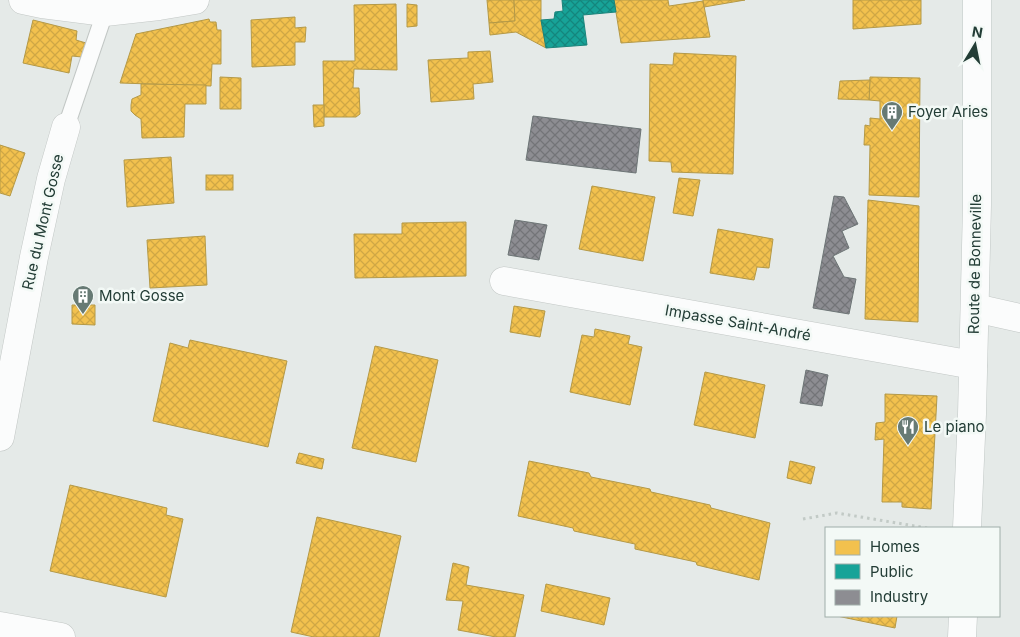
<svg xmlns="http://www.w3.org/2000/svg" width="1020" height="637" viewBox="0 0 1020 637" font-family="Inter,sans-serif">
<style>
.homes{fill:url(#homes-cross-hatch);stroke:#b49947}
.public{fill:url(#public-cross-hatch);stroke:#1b847b}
.industry{fill:url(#industry-cross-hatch);stroke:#6d7576}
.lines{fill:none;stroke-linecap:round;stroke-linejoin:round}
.service-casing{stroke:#c2c7c5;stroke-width:18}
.minor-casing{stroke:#c2c7c5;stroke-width:29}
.secondary-casing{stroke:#c0c7c5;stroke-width:29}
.path{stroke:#c2cac6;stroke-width:3;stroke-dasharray:2.5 4;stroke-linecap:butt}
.service{stroke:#fbfcfc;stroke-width:16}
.minor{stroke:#fbfcfc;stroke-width:28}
.secondary{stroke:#fbfcfc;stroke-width:28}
.labels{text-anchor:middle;stroke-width:5;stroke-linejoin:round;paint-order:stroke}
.poi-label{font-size:15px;fill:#233d36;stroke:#f3f9f6;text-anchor:start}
.street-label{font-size:15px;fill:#233d36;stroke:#f3f9f6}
</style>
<defs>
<pattern id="homes-cross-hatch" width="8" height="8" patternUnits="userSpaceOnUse" patternTransform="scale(1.25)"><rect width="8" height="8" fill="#f2c14e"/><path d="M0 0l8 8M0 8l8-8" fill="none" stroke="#cfa745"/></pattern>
<pattern id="public-cross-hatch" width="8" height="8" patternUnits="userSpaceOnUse" patternTransform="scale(1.25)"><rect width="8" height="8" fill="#17a398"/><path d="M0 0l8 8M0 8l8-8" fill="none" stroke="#14867d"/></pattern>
<pattern id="industry-cross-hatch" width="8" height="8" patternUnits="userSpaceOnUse" patternTransform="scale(1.25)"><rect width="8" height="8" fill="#8d8d92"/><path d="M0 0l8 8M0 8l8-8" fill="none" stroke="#737478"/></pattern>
</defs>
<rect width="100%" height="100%" fill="#e5eae8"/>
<!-- homes -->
<g class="homes">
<path d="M487,0H514L515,21L489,23Z"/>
<path d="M514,0H541V20L546,48L516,32L490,35L489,23L515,21Z"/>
<path d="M614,0H668L669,6L703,1L710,37L621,43Z"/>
<path d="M703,0H745L704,7Z"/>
<path d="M853,0H921V24L853,29Z"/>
<path d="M396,4L397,70L354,69L353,88H359L360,114L356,117H324L323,61H355L354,5Z"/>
<path d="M407,4L417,5V26L407,27Z"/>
<path d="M295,17V28L306,27L305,42H295V65L252,67L251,20Z"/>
<path d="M209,19L210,22H216L217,30H221V64H212L211,86L120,83L136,34Z"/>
<path d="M33,20L77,31L76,40L86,43L82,57L72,56L69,73L23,63Z"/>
<path d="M490,51L493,82L473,84L474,99L431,102L428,60L468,58V52Z"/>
<path d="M674,53L736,56L733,174L672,172L671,162L649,161L650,64L673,65Z"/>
<path d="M220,77L241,78V109H220Z"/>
<path d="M870,77L920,78L919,197L869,195L870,145H864L865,125L870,126V118L880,119V101L869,100Z"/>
<path d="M870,80L869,100L838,99L840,81Z"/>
<path d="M141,84L206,85V104H185L184,137L142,138L141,119L135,115L131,111V105L132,99L141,95Z"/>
<path d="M313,105H324V126L314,127Z"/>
<path d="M0,145L25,153L10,196L0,193Z"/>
<path d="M171,157L174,203L127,207L124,160Z"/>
<rect x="206" y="175" width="27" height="15"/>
<path d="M679,178L700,180L693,216L673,213Z"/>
<path d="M592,186L655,197L643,261L579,249Z"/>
<path d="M868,200L919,206L918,322L865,319Z"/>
<path d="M466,222V276L355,278L354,234H402V223Z"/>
<path d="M718,229L773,239L769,268L757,267L754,280L710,273Z"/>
<path d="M205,236L207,285L150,288L147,240Z"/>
<path d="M72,305H95V325L72,324Z"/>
<path d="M514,306L545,311L540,337L510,332Z"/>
<path d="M595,329L630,336L628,344L642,347L630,405L570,392L582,335L594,337Z"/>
<path d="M190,340L287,361L268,447L153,421L170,343L188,348Z"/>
<path d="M375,346L438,360L416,462L352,448Z"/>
<path d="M705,372L765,385L755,438L694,425Z"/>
<path d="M885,394L937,396L931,509L902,507V502H882L884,439L875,440L876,423L885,422Z"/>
<path d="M299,453L324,459L322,469L296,463Z"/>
<path d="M529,461L589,473L591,477L650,489L651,492L710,505L711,508L770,523L759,580L697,565L696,562L635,549V544L574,531L573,528L518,516Z"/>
<path d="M790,461L815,467L811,484L787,478Z"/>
<path d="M70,485L167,508L166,515L183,519L166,597L50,571Z"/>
<path d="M317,517L401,536L379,637H314L291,632Z"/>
<path d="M453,563L469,567L466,585L524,595L515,637H496L458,630L463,601L446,600Z"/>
<path d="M546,584L610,598L604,625L541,611Z"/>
<path d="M837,616H897L895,628Z"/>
</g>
<!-- public -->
<path class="public" d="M562,0H614L616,12L583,15L587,45L546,48L541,20L554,19L555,12L563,11Z"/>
<!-- industry -->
<g class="industry">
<path d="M533,116L641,129L636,173L526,160Z"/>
<path d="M834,196L844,197L858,224L842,231L849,248L833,256L844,277L856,279L849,314L813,308Z"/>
<path d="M515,220L547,225L539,260L508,255Z"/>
<path d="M806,370L828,375L822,406L800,403Z"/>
</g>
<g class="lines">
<!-- service casing -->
<g class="service-casing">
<path id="service" d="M66,127L105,12"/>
</g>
<!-- minor casing -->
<g class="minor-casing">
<g id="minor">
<path d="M23,0L42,4L105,12L159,6L195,0"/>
<path d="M504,281L973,365"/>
<path d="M975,308L1020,318"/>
<path d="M0,437L34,257L51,179L66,127"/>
<path d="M0,626L61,637"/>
</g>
</g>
<!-- secondary casing -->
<g class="secondary-casing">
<g id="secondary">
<path d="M967,528L972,414L977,205V0"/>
<path d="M962,637L963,616"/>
</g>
</g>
<!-- path -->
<path class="path" d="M803,519L837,513L927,528"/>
<!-- service -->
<use href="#service" class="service"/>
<!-- minor -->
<use href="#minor" class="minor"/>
<!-- secondary -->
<use href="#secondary" class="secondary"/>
</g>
<!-- icons -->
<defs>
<g id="building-pin" transform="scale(1.125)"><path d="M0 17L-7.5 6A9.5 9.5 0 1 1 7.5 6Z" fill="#677a74" stroke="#f3f9f6"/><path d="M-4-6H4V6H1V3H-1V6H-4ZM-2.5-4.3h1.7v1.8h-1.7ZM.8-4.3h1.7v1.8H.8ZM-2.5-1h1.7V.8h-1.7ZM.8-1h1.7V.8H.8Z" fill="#fff"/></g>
<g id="restaurant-pin" transform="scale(1.125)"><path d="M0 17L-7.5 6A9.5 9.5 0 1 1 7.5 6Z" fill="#677a74" stroke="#f3f9f6"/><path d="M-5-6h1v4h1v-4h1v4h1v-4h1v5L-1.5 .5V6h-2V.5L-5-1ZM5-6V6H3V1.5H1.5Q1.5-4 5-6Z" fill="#fff"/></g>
</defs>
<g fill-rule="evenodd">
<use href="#building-pin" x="892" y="112"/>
<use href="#building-pin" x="83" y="296"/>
<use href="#restaurant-pin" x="908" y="427"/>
</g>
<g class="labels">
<!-- poi labels -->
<g class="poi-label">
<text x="908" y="117">Foyer Aries</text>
<text x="99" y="301">Mont Gosse</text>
<text x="924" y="432">Le piano</text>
</g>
<!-- street labels -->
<g class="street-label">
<text transform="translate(43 222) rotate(-77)" y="5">Rue du Mont Gosse</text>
<text transform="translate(975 264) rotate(-89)" y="5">Route de Bonneville</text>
<text transform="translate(738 323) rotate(10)" y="5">Impasse Saint-André</text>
</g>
</g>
<!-- legend -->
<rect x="825" y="527" width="175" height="90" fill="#f3f9f6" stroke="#a0aea9"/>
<rect x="835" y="540" width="25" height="15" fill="#f2c14e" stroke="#a0aea9"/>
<text x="870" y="552" font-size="15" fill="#233d36">Homes</text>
<rect x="835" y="564" width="25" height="15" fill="#17a398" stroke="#a0aea9"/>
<text x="870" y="577" font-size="15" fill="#233d36">Public</text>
<rect x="835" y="590" width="25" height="15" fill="#8d8d92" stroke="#a0aea9"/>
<text x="870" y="602" font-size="15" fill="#233d36">Industry</text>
<!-- north arrow -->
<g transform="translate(975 45) rotate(10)" stroke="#f3f9f6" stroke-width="4" paint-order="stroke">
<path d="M0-4L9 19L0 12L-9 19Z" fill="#233d36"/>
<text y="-8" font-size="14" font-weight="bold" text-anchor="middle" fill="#233d36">N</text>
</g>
</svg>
